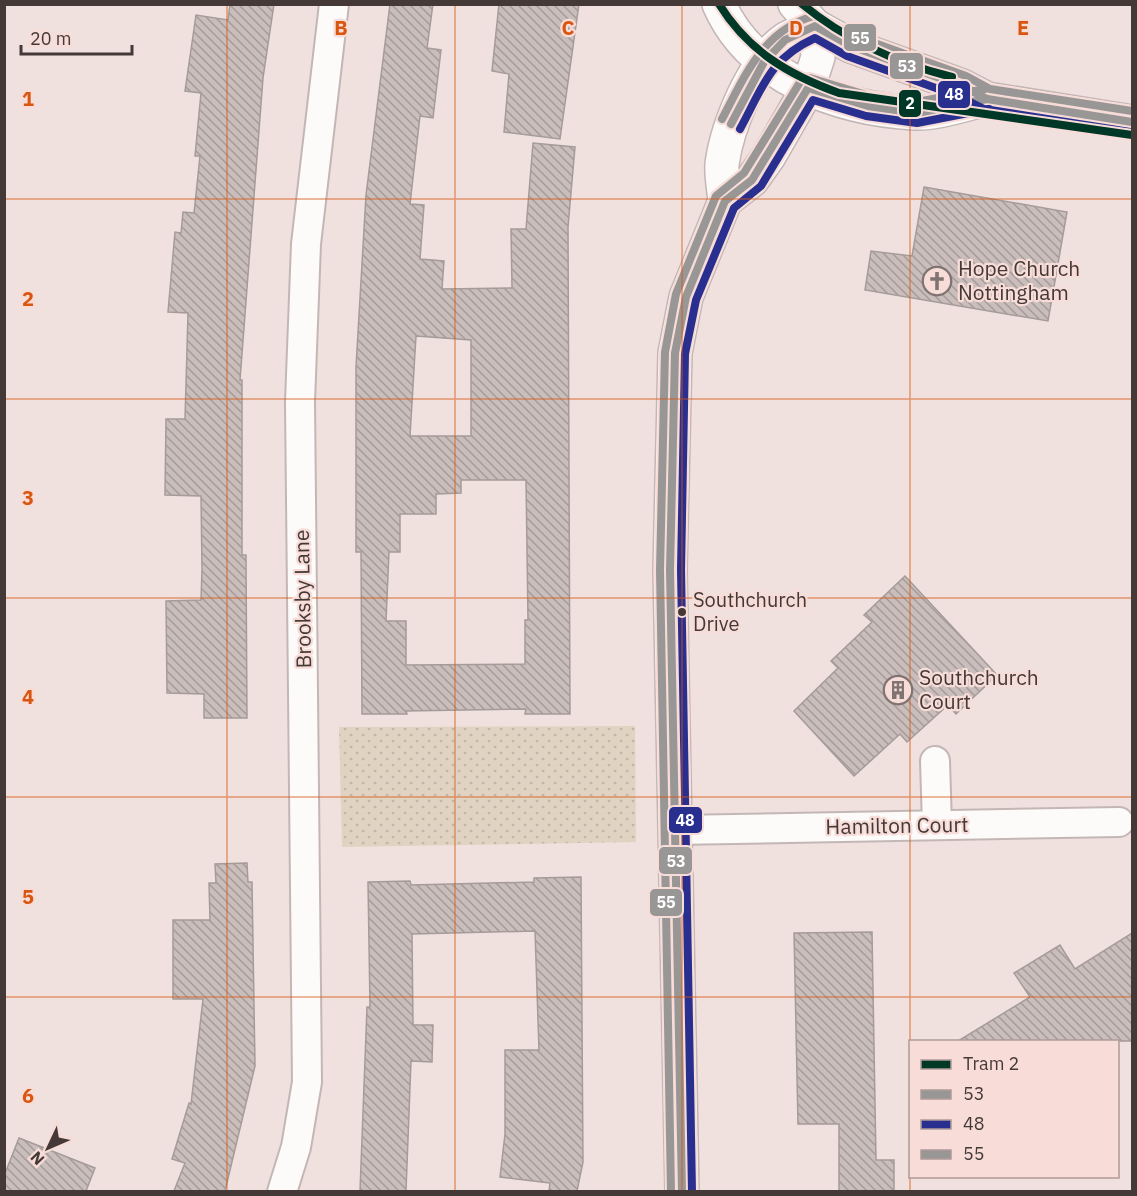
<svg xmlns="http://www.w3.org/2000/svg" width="1137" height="1196" viewBox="0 0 1137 1196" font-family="'IBM Plex Sans',sans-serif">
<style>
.grass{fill:url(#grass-dots)}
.building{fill:url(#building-back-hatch);stroke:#a59b98;stroke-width:1.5;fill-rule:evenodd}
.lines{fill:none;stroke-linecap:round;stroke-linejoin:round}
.minor-casing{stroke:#c3b7b5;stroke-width:32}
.tertiary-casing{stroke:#c3b7b5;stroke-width:36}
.minor{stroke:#fdfafa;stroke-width:28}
.tertiary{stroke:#fdfafa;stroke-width:33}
.bus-1-casing{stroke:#f7dcd8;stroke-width:12}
.bus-2-casing{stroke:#f7dcd8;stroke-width:12}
.bus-3-casing{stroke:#f7dcd8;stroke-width:12}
.bus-1{stroke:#999696;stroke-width:8}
.bus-2{stroke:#282f8f;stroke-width:8}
.bus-3{stroke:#999696;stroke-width:8}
.tram-1-casing{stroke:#f7dcd8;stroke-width:12}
.tram-1{stroke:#003828;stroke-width:8}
.grid{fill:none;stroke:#d85610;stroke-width:1.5;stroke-opacity:0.55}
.bus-dot{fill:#443937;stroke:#f7dcd8;stroke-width:2}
.labels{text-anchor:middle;stroke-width:4.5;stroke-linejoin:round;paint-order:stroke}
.bus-label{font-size:20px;fill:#443937;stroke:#f7dcd8;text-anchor:start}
.poi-label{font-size:21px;fill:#443937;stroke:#f7dcd8;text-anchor:start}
.street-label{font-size:21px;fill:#443937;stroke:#f7dcd8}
.grid-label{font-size:20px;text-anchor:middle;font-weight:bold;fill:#d85610;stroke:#f7dcd8;stroke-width:4.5;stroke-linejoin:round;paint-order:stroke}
.line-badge{stroke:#f7dcd8;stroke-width:2}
.badge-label{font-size:16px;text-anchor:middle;font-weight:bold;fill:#fff}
</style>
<defs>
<pattern id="grass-dots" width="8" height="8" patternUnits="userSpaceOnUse" patternTransform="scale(1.5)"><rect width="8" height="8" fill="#e1d3c1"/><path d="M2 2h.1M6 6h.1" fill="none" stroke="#c2b6a6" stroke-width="1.8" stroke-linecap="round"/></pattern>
<pattern id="building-back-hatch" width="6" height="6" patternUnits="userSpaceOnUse" patternTransform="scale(1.5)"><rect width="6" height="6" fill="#c9bebb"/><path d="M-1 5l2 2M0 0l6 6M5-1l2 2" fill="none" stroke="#a59b99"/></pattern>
</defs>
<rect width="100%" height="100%" fill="#f0e1df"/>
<!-- grass -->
<path class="grass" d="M635,726L636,842L342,847L339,727Z"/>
<!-- building -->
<g class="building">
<path d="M230,4H274L263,78L240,380H242V555H246L247,718H204V694L167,693L166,601L201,600L202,569L201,496L165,495L166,419H185L188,313L168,312L175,232L181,233L183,212L194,213L200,156H195L201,93L185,91L196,15L228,20Z"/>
<path d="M390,4H433L427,48L441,50L433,118L420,116L410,204L424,205L420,259L444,261L442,289L512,288L511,229H526L533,143L575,147L568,227L570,714H525L526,709L406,711L407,714H362L361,552H356V367L366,195ZM416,336L471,340V436H410ZM461,480H526L528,620H525V664L406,665V621H386L389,552H400V514H436V494L461,493Z"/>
<path d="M499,4H579L560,139L504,132L509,74L492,71Z"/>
<path d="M924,187L1067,212L1048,321L865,290L871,251L912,256Z"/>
<path d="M905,576L997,675L956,714L948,705L907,742L900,734L854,776L794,711L838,668L831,661L872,622L864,615Z"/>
<path d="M247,863L248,882H252L255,1066L225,1191H174L185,1163L172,1159L189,1103L191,1104L203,999H173V920H210L209,883H216L215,864Z"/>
<path d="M581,877L583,1162L577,1191H549L550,1183L500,1177L505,1134V1050H539L535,931L412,934L413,1025H433L432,1062L411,1061L406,1191H360L367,1007H370L368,882L410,881L411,885L534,882V878Z"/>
<path d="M872,932L876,1160H894V1191H839V1124H798L794,933Z"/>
<path d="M1132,933V1041H958L1030,997L1014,973L1060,945L1075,969Z"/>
<path d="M19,1138L95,1168L86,1191H4V1176Z"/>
</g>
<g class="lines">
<!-- minor casing -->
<g class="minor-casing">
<g id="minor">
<path d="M935,761L937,825"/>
<path d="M675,830L1119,822"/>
<path d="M282,1192L296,1147L307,1082L300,402L306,244L334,4"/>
</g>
</g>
<!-- tertiary casing -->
<g class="tertiary-casing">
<g id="tertiary">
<path d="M719,4C751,78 839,109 915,113C937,114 965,104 987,99"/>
<path d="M795,4L815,26L851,46L962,86L987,99L1132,122"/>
<path d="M725,201C724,189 721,176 722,164C727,127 753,61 786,39C794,34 806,30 815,26"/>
<path d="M682,1192L670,570L675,353L686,297L725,201L752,180L769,156L808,88L818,57L815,26"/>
</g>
</g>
<!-- minor -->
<use href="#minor" class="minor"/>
<!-- tertiary -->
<use href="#tertiary" class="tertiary"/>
<!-- bus-1 casing -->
<g class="bus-1-casing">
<g id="bus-1">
<path d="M731,124L764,62L785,40L815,26L851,46L962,86L987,99L1132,122"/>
<path d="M682,1192L670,570L675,353L686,297L725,201L752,180L808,88L868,106L917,113L987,99"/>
</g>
</g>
<!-- bus-2 casing -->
<g class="bus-2-casing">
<g id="bus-2">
<path d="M740,129C763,87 769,59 815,38L847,56L958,96L984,109L1130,132"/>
<path d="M692,1192L681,570L685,354L696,300L734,208L761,186L813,100L866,116L917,123L989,109"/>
</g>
</g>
<!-- bus-3 casing -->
<g class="bus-3-casing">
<g id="bus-3">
<path d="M722,119C745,76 763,30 814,16L855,36L966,76L990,89L1132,111"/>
<path d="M671,1192L660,570L665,352L676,294L716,196L744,173L802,79L810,78L870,96L917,102L985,89"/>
</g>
</g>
<!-- bus-1 -->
<use href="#bus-1" class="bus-1"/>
<!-- bus-2 -->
<use href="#bus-2" class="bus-2"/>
<!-- bus-3 -->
<use href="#bus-3" class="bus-3"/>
<!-- tram-1 casing -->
<g class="tram-1-casing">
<g id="tram-1">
<path d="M719,4C748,51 789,75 839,93L1132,135"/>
<path d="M802,4C847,41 896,63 952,77"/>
</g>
</g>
<!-- tram-1 -->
<use href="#tram-1" class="tram-1"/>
</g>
<!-- grid -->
<path class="grid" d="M227,4V1192M455,4V1192M682,4V1192M910,4V1192M4,199H1132M4,399H1132M4,598H1132M4,797H1132M4,997H1132"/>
<!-- icons -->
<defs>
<g id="church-ring" transform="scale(1.5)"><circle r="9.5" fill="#f7dcd8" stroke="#807472" stroke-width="1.5"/><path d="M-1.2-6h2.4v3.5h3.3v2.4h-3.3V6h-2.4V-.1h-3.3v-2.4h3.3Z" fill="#807472"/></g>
<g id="building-ring" transform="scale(1.5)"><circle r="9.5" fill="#f7dcd8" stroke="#807472" stroke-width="1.5"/><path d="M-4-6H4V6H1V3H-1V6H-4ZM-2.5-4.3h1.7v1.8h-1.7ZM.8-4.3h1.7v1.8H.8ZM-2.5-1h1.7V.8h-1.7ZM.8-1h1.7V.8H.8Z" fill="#807472"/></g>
</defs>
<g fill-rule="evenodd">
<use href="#church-ring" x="937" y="281"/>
<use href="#building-ring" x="898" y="690"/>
</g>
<!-- markers -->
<circle class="bus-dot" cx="682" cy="612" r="5"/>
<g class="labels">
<!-- bus labels -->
<g class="bus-label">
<text x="693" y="607">Southchurch<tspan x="693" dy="24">Drive</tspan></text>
</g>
<!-- poi labels -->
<g class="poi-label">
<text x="958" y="276">Hope Church<tspan x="958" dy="24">Nottingham</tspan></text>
<text x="919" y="685">Southchurch<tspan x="919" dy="24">Court</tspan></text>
</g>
<!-- street labels -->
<g class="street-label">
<text transform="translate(303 599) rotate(-91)" y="7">Brooksby Lane</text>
<text transform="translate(897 826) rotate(-1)" y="7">Hamilton Court</text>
</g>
</g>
<g class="grid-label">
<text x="341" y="35">B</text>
<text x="568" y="35">C</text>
<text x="796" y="35">D</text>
<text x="1023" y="35">E</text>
<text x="28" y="106">1</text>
<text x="28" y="306">2</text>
<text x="28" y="505">3</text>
<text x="28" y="704">4</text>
<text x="28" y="904">5</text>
<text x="28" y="1103">6</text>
</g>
<g class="line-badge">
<rect x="843" y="23" width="34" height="29" rx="6" fill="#999696"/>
<rect x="889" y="52" width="35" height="28" rx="6" fill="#999696"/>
<rect x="937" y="80" width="34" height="29" rx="6" fill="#282f8f"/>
<rect x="898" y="89" width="24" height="29" rx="6" fill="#003828"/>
<rect x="668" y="806" width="35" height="28" rx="6" fill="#282f8f"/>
<rect x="658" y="846" width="35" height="29" rx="6" fill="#999696"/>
<rect x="649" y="888" width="34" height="29" rx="6" fill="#999696"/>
</g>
<g class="badge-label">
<text x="860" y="44">55</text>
<text x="907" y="72">53</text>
<text x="954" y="100">48</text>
<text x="910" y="109">2</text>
<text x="685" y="826">48</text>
<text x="676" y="867">53</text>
<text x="666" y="908">55</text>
</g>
<!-- border -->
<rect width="1137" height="1196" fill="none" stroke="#443937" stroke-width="12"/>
<!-- legend -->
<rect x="909" y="1040" width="210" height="138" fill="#f7dcd8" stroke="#af9b98" stroke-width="1.5"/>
<rect x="921" y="1060" width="30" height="9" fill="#003828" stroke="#af9b98" stroke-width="1.5"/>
<text x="963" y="1070" font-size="18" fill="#443937">Tram 2</text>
<rect x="921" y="1090" width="30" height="9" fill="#999696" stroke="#af9b98" stroke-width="1.5"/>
<text x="963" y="1100" font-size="18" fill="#443937">53</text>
<rect x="921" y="1120" width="30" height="9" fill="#282f8f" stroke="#af9b98" stroke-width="1.5"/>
<text x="963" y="1130" font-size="18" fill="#443937">48</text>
<rect x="921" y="1150" width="30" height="9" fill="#999696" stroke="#af9b98" stroke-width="1.5"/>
<text x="963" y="1160" font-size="18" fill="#443937">55</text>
<!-- north arrow -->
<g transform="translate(48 1148) rotate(226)" stroke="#f7dcd8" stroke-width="4.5" paint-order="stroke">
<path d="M0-4.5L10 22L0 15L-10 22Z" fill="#443937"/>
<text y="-9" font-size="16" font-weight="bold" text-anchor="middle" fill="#443937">N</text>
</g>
<!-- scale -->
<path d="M21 45v9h111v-9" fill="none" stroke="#443937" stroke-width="3"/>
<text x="30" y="45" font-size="18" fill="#443937" stroke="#f7dcd8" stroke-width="4.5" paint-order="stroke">20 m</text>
</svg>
